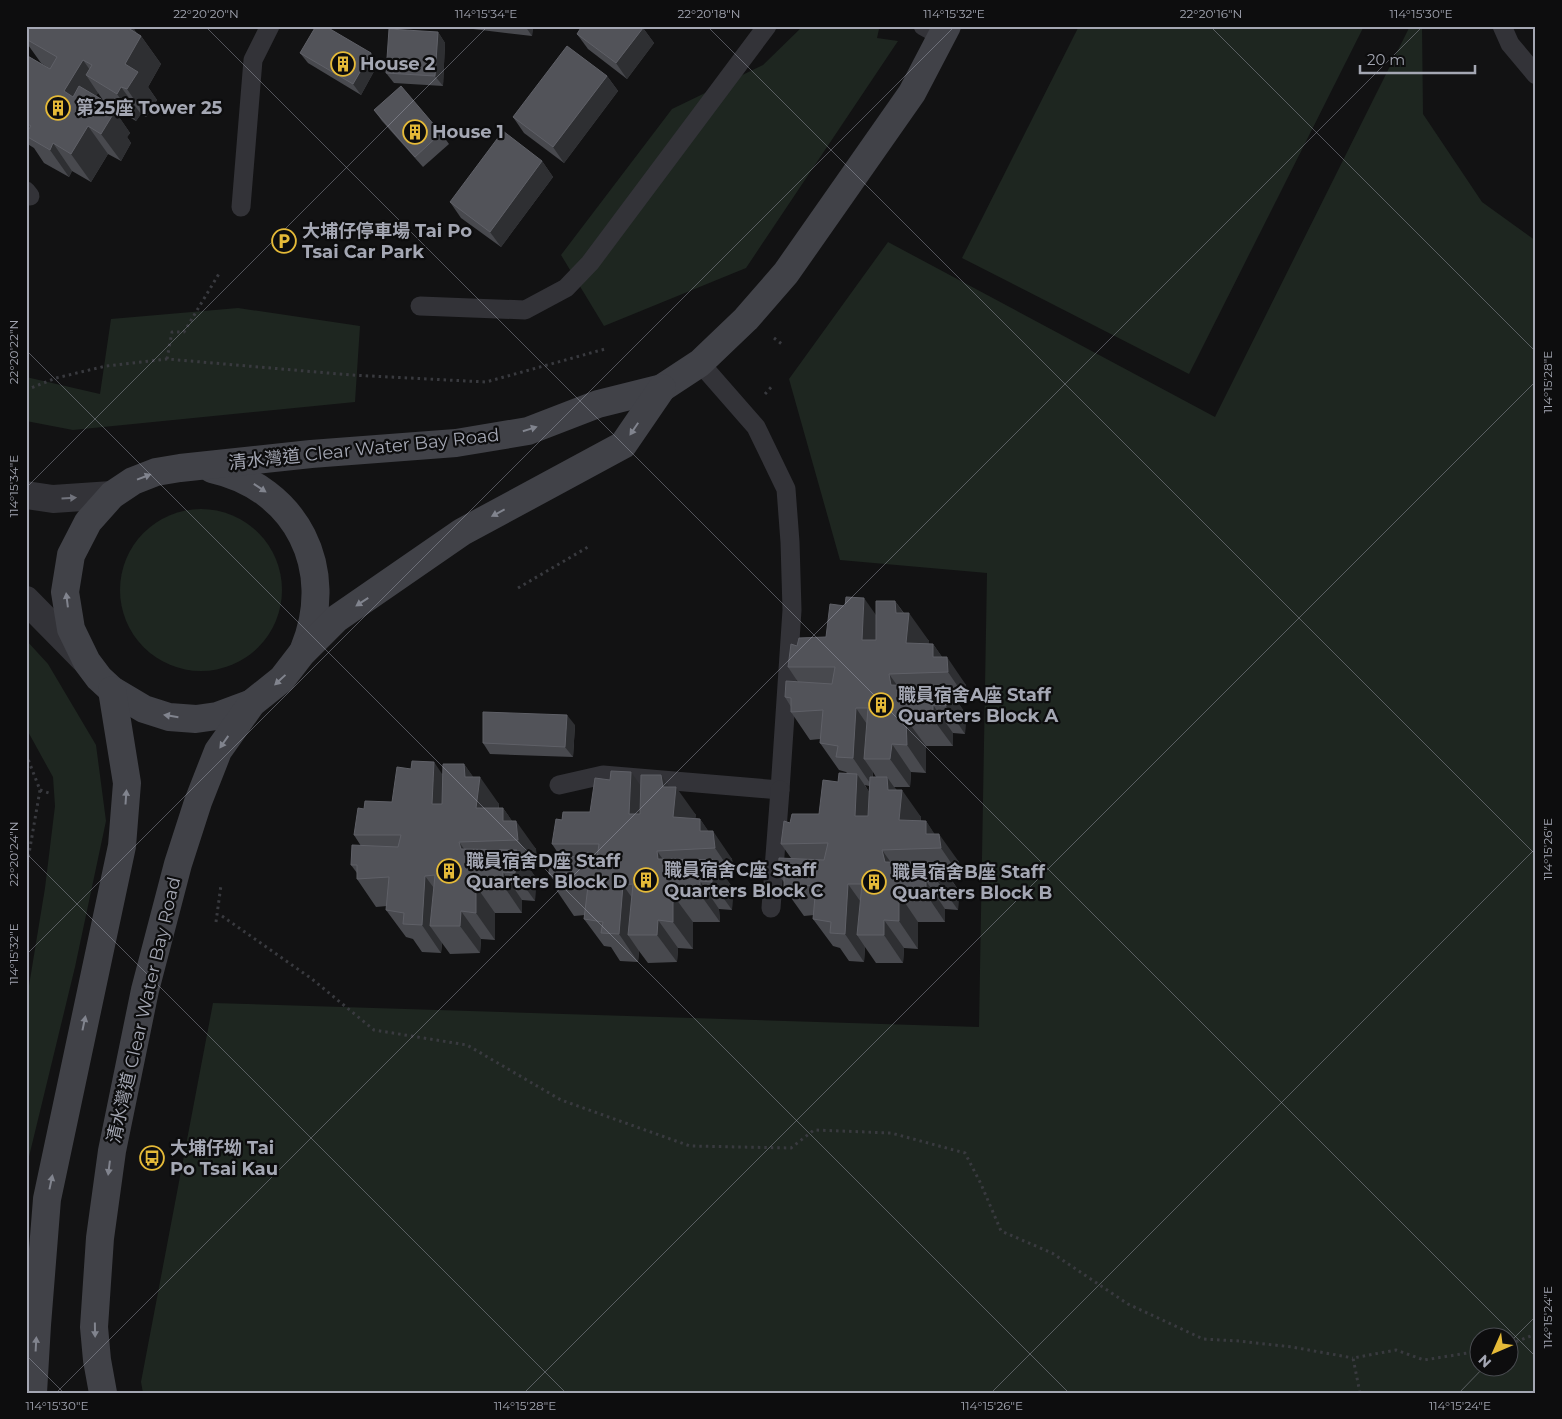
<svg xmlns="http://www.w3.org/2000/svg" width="1562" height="1419" viewBox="0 0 1562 1419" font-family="Montserrat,'Noto Sans TC',sans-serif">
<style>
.green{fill:#1e2620;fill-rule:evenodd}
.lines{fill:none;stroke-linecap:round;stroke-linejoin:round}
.path{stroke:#393a3f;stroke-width:3;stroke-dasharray:2.5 4;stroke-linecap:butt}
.service{stroke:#333338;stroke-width:19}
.minor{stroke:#333338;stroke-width:28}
.secondary{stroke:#414248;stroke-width:28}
.wall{fill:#48494e;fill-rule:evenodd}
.shaded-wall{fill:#2e2f32}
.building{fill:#525359;stroke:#5f6067}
.oneway{fill:#81848e}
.oneway2{fill:#71737c}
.ticks{fill:none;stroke:#a4a7b3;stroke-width:1;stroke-opacity:0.45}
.labels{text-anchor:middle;stroke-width:4.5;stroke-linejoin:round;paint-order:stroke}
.poi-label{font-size:18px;font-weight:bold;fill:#a4a7b3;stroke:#0d0d0e;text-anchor:start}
.street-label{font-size:18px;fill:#a4a7b3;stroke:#0d0d0e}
.neatline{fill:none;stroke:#a4a7b3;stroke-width:2}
.ticks-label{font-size:12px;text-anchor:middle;fill:#a4a7b3}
</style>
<rect width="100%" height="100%" fill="#121213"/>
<!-- green -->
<g class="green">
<path d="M803,26H873L879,29L877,38L898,41L746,268L604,326L561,255L672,109L763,65Z"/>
<path d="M1079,26H1364L1189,374L962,258Z"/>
<path d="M1410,26H1422L1423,114L1482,202L1536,241V1393H143L141,1382L213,1003L979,1027L987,573L840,560L789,379L888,242L1215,417ZM1510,1336V1366H1480V1336Z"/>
<path d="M238,308L360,326L355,402L73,430L26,421V377L100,394L111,319Z"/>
<circle cx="201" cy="590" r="81"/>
<path d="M26,640L48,664L96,745L106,821L75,967L26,1169V1004L45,888L55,806L53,777L26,728Z"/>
</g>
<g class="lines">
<!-- path -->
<g class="path">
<path d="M774,338L783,345"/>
<path d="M167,359L172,332H184L220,272"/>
<path d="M26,390L56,378L106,366L167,359L351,375L486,382L605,349"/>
<path d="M765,394L773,385"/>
<path d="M518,588L588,547"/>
<path d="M26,754L40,790L26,871"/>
<path d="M40,790L49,793"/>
<path d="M222,916L312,979L374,1030L467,1045L561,1100L690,1146L791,1148L814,1130L891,1133L965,1153L981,1184L1001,1231L1052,1253L1128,1304L1203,1339L1239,1341L1292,1347L1353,1358"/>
<path d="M216,922L221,885"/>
<path d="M1510,1344L1536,1334"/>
<path d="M1360,1393L1353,1358L1396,1350L1424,1360L1480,1351"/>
</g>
<!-- service -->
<g class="service">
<path d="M923,26L941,36"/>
<path d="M1502,26L1510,44L1536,75"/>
<path d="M26,191L30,196"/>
<path d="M241,207L253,60L270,26"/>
<path d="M420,306L525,310L566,288L590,263L767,26"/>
<path d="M559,785L603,775L780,790L792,610L790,542L786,489L756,427L700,363"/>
<path d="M771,908L780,790"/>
</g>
<!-- minor -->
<g class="minor">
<path d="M26,495L53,499L112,495"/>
<path d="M26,600L84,659"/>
</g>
<!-- secondary -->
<g class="secondary">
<path d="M212,469C297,488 337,569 304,649"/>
<path d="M252,703L217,716L196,719L169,717L144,709L112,690L99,678L87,662L71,629L65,592L71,555L88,522L112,495L133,481L156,472L180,468L311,454L456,443L528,431L598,404L662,388L700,363L746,319L786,273L912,93L947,26"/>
<path d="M33,1393L37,1325L47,1199L122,846L127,783L112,690"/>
<path d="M103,1393L97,1360L94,1327L100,1238L112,1151L145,990L178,864L198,802L218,751L252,703L282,679L302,653L336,619L462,532L623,445L662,388"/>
</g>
</g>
<!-- wall -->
<g class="wall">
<path d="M132,26L137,34L141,36L161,64L148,87L157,100L146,117L141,114L136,121L112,107L130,133L127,137L131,143L121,161L108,154L91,182L72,171L69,177L44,163L34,148L26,143V55L50,69L41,63L26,42V28ZM98,93L103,100L96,96Z"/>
<path d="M471,26H533L532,36L473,29Z"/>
<path d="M643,28L654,43L627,79L588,49L577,34Z"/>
<path d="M438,32L445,43L443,86L394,83L386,73Z"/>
<path d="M300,53H371L378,64L361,95L308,63Z"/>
<path d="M607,76L618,91L564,163L524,133L513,117Z"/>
<path d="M374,110L441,133L449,144L423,167L382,121Z"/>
<path d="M542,161L553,177L501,247L461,218L450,202Z"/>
<path d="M895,601L904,613L929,641L928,644H933L942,657L966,685L967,700H956L966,714L965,734L953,733V746H926V773L911,772L910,787H894L921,817V821H926L934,834L959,862L960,876H949L959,891L958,910L945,909V922H918V949L904,948L903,963H876L865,947L864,962L849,961L840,948L833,946L813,919L814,915L804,916L784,888V882L778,874L791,858L781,844L790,823L819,814L838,782L848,774L846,772L839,770L820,743V739L810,740L791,712V707L785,697L798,682L788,667L797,646L826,637L876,615ZM873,772L876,777H873ZM865,785L869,786V792Z"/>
<path d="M575,725L573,757L490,754L483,743Z"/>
<path d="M464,764L473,777L499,804V808H503L512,821L536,849L537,867L529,868L536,878L535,901L522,900V913H495V940L481,939L480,953L450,954L442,943L441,953L422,952L413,939L406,937L386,910L387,906L376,907L357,879V873L351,865L361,846L354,835L364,809L392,802L442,774Z"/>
<path d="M641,785L670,787L696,815L695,818L700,819L708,831L732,859L734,876H724L733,888L732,910L719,909L720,922H693V949L678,948L677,962L648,963L639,951L638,962L620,961L611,947L604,946L584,919L585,915L574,916L555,888V882L549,874L560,856L552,844L562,820L590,812Z"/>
</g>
<!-- shaded-wall -->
<g class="shaded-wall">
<path d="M124,26H132L140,38L141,36L161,64L148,87L157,100L146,117L127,89Z"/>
<path d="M525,26H533L532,36Z"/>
<path d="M643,28L654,43L627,79L616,63Z"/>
<path d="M438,32L445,43L443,86L435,76Z"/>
<path d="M371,53L378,64L361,95L353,84Z"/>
<path d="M83,60L99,83L86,75L98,93L83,119L64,91Z"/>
<path d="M607,76L618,91L564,163L553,147Z"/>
<path d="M121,87L141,114L136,121L117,94Z"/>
<path d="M111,105L130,133L127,137L131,143L121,161L101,134L106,112Z"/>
<path d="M88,126L108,154L91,182L71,154Z"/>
<path d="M53,143L72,171L69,177L50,150Z"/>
<path d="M542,161L553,177L501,247L490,232Z"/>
<path d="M864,598L883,625L881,668L862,640Z"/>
<path d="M895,601L908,620L909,613L929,641L925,671L906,643L896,613Z"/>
<path d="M933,644L947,664V657L966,685L967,700L948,672L933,657Z"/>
<path d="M889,674L909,702L891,685Z"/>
<path d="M947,687L966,714L965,734L946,706Z"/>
<path d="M933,705L953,733V746L933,719Z"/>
<path d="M856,708L875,736L864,759L873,772L872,786L853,758Z"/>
<path d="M567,715L575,725L573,757L565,747Z"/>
<path d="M906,719L926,746V773L907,745Z"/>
<path d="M892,744L911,772L910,787L890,759Z"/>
<path d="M434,762L453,790L452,831L432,804Z"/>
<path d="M464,764L479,785L480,777L499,804L495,835L476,808L465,777Z"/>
<path d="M631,772L650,799L648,842L629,814Z"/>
<path d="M857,774L876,802L874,844L855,816Z"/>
<path d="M661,775L675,795L676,787L696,815L692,845L673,817L663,787Z"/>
<path d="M887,777L901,797L902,790L921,817L918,848L899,820L888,790Z"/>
<path d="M503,808L517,828L516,821L536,849L537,867L518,840L503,821Z"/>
<path d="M700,819L714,839L713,831L732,859L734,876L715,848L700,831Z"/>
<path d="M926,821L940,842L939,834L959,862L960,876L941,848L926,834Z"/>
<path d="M459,842L479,869L461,849Z"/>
<path d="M517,850L536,878L535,901L515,873Z"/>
<path d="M882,850L902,878L885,862Z"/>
<path d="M657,851L676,878L658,859Z"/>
<path d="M713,860L733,888L732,910L712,882Z"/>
<path d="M939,863L959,891L958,910L938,882Z"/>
<path d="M503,872L522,900V913L503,885Z"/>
<path d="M425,876L445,903L430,926L442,943L441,953L422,925Z"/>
<path d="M700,881L719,909L720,922L700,894Z"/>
<path d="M926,881L945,909V922L926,894Z"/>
<path d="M848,884L868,912L857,935L865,947L864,962L845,934Z"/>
<path d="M623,885L642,912L628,935L639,951L638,962L619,934Z"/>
<path d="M476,886L495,913V940L476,913Z"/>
<path d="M899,894L918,922V949L899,921Z"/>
<path d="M673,895L693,922V949L673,922Z"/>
<path d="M461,911L481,939L480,953L460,926Z"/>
<path d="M658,920L678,948L677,962L657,935Z"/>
<path d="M884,920L904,948L903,963L884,935Z"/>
</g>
<!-- building -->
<g class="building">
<path d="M27,26H125L141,36L125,64L138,72L127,89L121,87L117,94L86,75L92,65L83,60L64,91L73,97L79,86L111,105L106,112L112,116L101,134L88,126L71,154L53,143L50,150L26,136V133L31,126L26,123V55L50,69L57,57L26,39V28Z"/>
<path d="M316,26H325L371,53L353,84L300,53Z"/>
<path d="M582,26H641L643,28L616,63L577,34Z"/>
<path d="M389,29L438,32L435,76L386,73Z"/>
<path d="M567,46L607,76L553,147L513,117Z"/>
<path d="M401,86L441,133L415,157L374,110Z"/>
<path d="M503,131L542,161L490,232L450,202Z"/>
<path d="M846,597L864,598L862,640H876V601H895L896,613H909L906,643L933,644V657H947L948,672L889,674L891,685L947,687L946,706L933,705V719H906L907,745L892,744L890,759H864L868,708H856L853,758L836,757L838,746L820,743L823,710L791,712V698L785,697L786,681L832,684L835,667H788L791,644L797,646L799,638L826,637L830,604L845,606Z"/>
<path d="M483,712L567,715L565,747L483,743Z"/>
<path d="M412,761L434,762L432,804H442L443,764H464L465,777H480L476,808H503V821H516L518,840L459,842L461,849L517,850L515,873L503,872V885L476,886V913L461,911L460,926H430L435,875L425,876L422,925L403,924L404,913L386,910L389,877L357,879V865H351L352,845L398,847L401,835H354L358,808L364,809L365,801L392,802L397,767L411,769Z"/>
<path d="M611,771L631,772L629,814H640L641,775H661L663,787H676L673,817L700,819V831H713L715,848L657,851L658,859L713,860L712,882L700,881V894L673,895V922L658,920L657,935H628L633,884L623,885L619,934L601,933L603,922L584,919L588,886L555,888V874H549L550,855L597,858L599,844H552L556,819L562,820L563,812H590L595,778L610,780Z"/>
<path d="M839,773L857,774L855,816H868L870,777H887L888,790H902L899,820L926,821V834H939L941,848L882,850L885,862L939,863L938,882L926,881V894H899V921L884,920V935H857L862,884H848L845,934L830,933L831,922L813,919L816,885L784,888V874H778L779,858L824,860L828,843L781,844L784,821L790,823L792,814H819L823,780L838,782Z"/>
</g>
<!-- one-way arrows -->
<defs><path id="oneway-solid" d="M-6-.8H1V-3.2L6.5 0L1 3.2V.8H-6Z" transform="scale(1.25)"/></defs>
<g class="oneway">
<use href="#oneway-solid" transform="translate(530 429) rotate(-17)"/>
<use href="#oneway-solid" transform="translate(634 429) rotate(124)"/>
<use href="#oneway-solid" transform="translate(144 477) rotate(-21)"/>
<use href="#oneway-solid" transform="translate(260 488) rotate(34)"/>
<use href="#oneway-solid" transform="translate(498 513) rotate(152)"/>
<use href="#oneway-solid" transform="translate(67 600) rotate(-97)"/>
<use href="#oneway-solid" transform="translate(362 602) rotate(147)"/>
<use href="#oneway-solid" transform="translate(280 680) rotate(137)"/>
<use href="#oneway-solid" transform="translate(171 716) rotate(-171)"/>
<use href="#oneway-solid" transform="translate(224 742) rotate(125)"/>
<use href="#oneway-solid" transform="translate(126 797) rotate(-86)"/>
<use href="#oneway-solid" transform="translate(84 1023) rotate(-78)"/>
<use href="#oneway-solid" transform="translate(109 1168) rotate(97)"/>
<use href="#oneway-solid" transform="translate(51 1182) rotate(-78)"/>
<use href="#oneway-solid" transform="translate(95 1330) rotate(89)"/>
<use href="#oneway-solid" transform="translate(36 1344) rotate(-87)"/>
</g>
<use class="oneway2" href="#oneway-solid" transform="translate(69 498) rotate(-4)"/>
<!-- ticks -->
<path class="ticks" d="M205,26L1536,1357M707,26L1536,855M1210,26L1536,352M26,350L1069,1393M26,488L488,26M26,853L566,1393M26,955L955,26M1510,1342L1536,1316M26,1355L64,1393M56,1393L1423,26M524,1393L1536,381M991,1393L1536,848M1459,1393L1485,1366"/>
<!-- icons -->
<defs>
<g id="building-ring" transform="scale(1.25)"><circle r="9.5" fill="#0d0d0e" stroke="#e5ba38" stroke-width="1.5"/><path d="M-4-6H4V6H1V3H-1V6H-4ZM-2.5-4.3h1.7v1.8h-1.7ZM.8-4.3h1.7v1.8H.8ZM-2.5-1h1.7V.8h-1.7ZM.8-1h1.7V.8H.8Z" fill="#e5ba38"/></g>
<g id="parking-ring" transform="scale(1.25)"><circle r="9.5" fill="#0d0d0e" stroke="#e5ba38" stroke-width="1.5"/><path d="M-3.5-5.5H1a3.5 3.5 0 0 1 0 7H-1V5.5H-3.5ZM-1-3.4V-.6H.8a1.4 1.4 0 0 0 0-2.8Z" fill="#e5ba38"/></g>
<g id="bus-ring" transform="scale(1.25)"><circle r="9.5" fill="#0d0d0e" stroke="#e5ba38" stroke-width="1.5"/><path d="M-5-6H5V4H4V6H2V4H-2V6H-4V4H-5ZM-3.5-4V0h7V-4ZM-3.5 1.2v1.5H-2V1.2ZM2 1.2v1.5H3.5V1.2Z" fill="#e5ba38"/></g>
</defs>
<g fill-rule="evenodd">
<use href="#building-ring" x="343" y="64"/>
<use href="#building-ring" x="58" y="108"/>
<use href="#building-ring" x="415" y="132"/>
<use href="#parking-ring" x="284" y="241"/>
<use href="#building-ring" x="881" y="705"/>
<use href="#building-ring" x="449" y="871"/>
<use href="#building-ring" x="646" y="880"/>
<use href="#building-ring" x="874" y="882"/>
<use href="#bus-ring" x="152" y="1158"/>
</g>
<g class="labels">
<!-- poi labels -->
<g class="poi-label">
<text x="360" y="70">House 2</text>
<text x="76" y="114">第25座 Tower 25</text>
<text x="432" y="138">House 1</text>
<text x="302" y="237">大埔仔停車場 Tai Po<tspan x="302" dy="21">Tsai Car Park</tspan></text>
<text x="898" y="701">職員宿舍A座 Staff<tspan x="898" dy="21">Quarters Block A</tspan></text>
<text x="466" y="867">職員宿舍D座 Staff<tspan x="466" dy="21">Quarters Block D</tspan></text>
<text x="664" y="876">職員宿舍C座 Staff<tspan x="664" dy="21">Quarters Block C</tspan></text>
<text x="892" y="878">職員宿舍B座 Staff<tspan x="892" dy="21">Quarters Block B</tspan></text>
<text x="170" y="1154">大埔仔坳 Tai<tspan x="170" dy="21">Po Tsai Kau</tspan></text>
</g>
<!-- street labels -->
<g class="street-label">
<text transform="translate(364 449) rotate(-6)" y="6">清水灣道 Clear Water Bay Road</text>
<text transform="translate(144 1010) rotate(-77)" y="6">清水灣道 Clear Water Bay Road</text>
</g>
</g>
<!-- border -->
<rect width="1562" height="1419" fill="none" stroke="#0d0d0e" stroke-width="55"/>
<!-- north arrow -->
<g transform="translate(1494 1352) rotate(225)"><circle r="24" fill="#0d0d0e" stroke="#494b50"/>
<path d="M0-4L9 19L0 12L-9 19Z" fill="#e5ba38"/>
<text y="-8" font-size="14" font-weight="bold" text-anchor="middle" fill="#a4a7b3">N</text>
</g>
<!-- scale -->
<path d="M1360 65v8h115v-8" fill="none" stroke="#a4a7b3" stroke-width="2.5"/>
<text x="1367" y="65" font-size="15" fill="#a4a7b3" stroke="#0d0d0e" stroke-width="4" paint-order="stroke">20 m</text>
<rect x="28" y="28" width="1506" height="1364" class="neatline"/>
<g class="ticks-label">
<text x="206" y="18">22°20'20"N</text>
<text x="486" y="18">114°15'34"E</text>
<text x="709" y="18">22°20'18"N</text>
<text x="954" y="18">114°15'32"E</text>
<text x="1211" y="18">22°20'16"N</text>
<text x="1421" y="18">114°15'30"E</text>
<text transform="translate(14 352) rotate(-90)" y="4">22°20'22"N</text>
<text transform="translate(1548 382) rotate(-90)" y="4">114°15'28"E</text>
<text transform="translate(14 486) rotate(-90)" y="4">114°15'34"E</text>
<text transform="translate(1548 849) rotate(-90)" y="4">114°15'26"E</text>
<text transform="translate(14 854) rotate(-90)" y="4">22°20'24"N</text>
<text transform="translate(14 954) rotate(-90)" y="4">114°15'32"E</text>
<text transform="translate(1548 1317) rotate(-90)" y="4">114°15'24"E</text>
<text x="57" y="1410">114°15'30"E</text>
<text x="525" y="1410">114°15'28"E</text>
<text x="992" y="1410">114°15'26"E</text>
<text x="1460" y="1410">114°15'24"E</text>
</g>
</svg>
